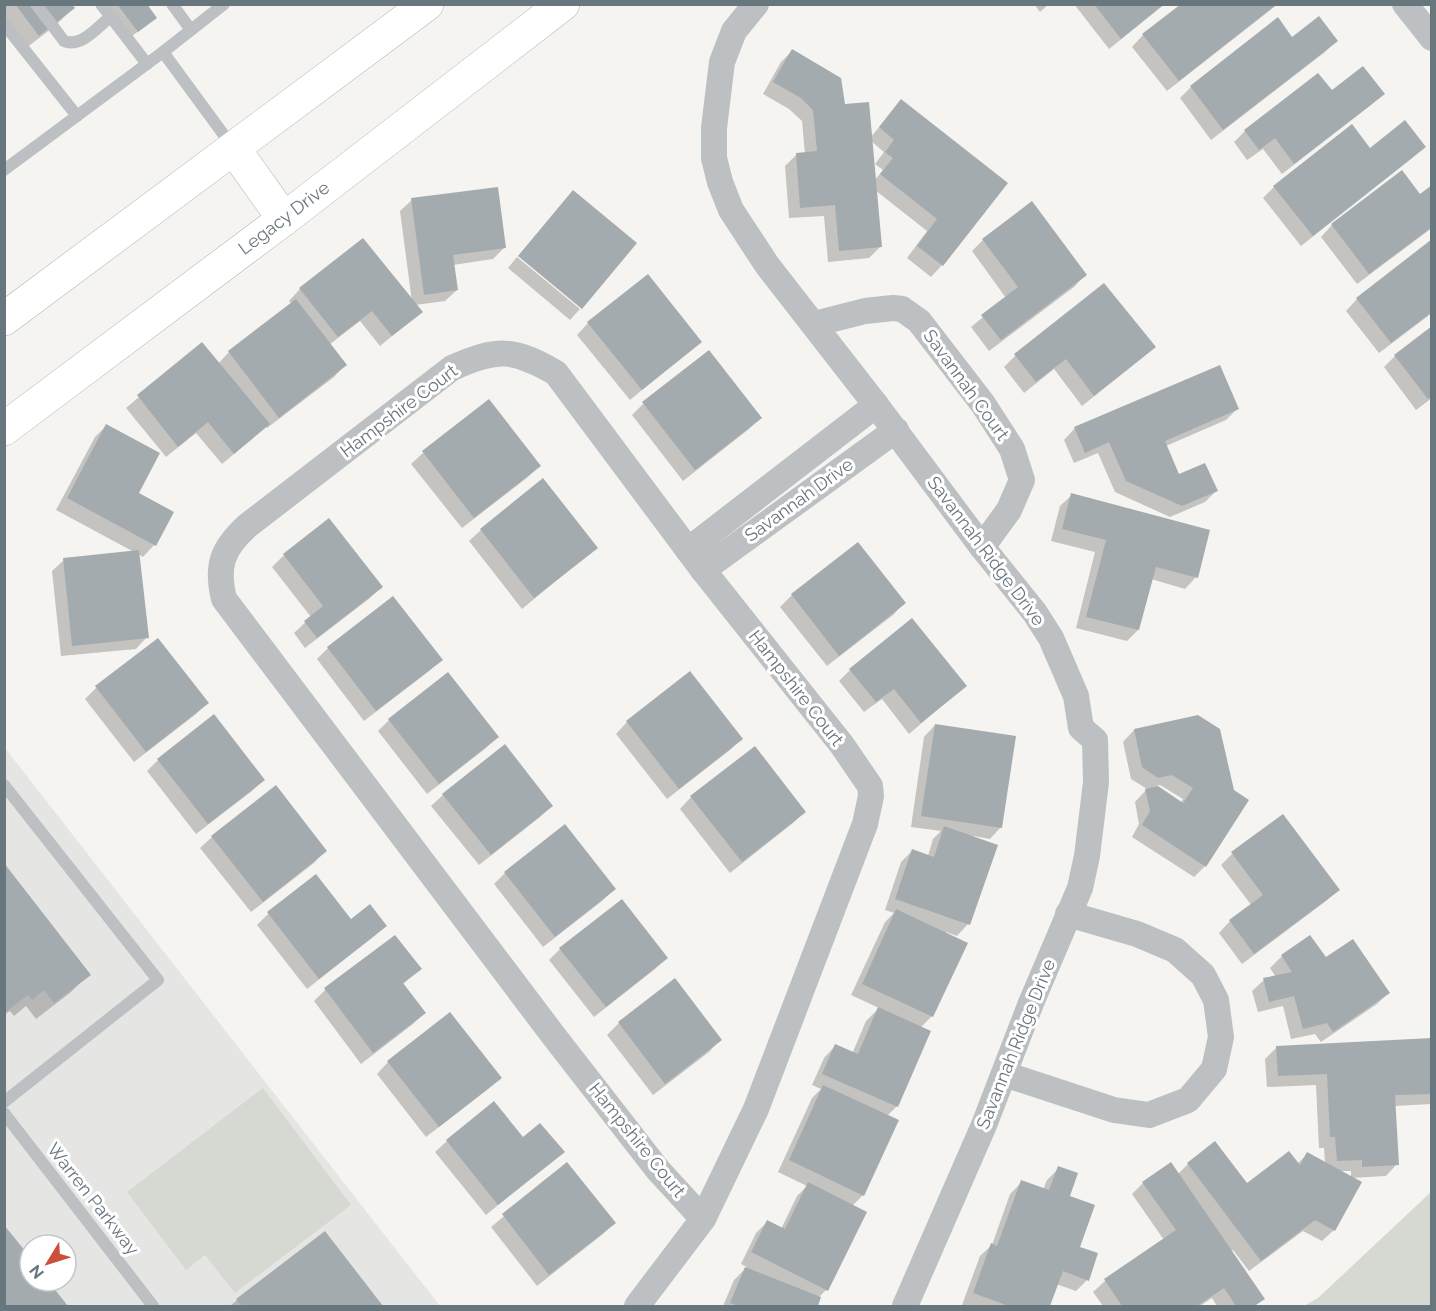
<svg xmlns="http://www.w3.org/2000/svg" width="1436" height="1311" viewBox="0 0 1436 1311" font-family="Raleway,sans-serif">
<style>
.built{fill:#e5e6e4;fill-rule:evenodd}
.green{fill:#d5d9d1}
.shadow{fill:#0003;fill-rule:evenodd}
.building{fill:#a4abaf}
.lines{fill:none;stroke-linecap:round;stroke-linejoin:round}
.secondary-casing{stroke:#afb4b7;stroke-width:34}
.service{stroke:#bcc0c2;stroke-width:12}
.minor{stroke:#bcc0c2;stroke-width:26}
.secondary{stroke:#fff;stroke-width:33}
.labels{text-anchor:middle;stroke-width:6;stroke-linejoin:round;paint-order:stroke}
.street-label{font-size:18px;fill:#68767e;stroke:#fff}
</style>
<rect width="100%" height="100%" fill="#f5f4f1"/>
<!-- built -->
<path class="built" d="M5,748L440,1306H5ZM30,1245H66V1281H30Z"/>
<!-- green -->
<g class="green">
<path d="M263,1088L351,1205L235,1293L205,1255L186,1270L127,1192Z"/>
<path d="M1431,1192V1306H1304L1318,1298Z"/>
</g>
<!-- shadow -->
<g class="shadow">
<path d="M4,4H70L73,8L56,25L21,52L4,31Z"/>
<path d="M108,4H145L149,23L132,36Z"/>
<path d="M1034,4H1049L1040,12Z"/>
<path d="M1074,4H1165L1109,49Z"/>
<path d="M1183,4H1278L1167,91L1132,47L1143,35Z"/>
<path d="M1292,39L1336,41L1325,52L1211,140L1180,98L1191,87Z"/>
<path d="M792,51L843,105L870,138L901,101L1006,183L942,265L931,277L907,258L927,231L875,190L880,247L869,258L828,262L824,216L789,218L785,166L796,155L805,154L802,121L789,109L763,94L781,62ZM871,141L884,152L875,164L883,170L874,181Z"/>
<path d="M1332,92L1383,93L1371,105L1282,174L1263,149L1247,160L1234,142L1245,131Z"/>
<path d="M1424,147L1412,158L1301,246L1263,198L1274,187L1370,150Z"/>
<path d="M1402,173L1420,196L1432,187V228L1357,284L1321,237L1332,225Z"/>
<path d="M573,192L582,307L519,255Z"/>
<path d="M412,200L504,248L493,259L453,265L457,290L445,301L415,305L421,312L380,346L360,321L329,345L345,365L334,377L267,428L266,427L222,464L196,433L166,457L126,408L201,344L218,364L229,352L292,304L289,301L300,289L412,302L400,211Z"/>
<path d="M983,240L1085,275L1074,287L989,351L971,327L1006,298L972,251Z"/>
<path d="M1432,241V313L1379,353L1346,311L1357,299Z"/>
<path d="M517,257L580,309L570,320L508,268Z"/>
<path d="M588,323L700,342L630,400L577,335Z"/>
<path d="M1432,328V398L1416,410L1384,367L1395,356Z"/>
<path d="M1154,347L1142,358L1082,406L1054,369L1024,393L1004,367L1015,356Z"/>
<path d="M489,401L539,466L528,477L462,528L411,464L423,453Z"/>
<path d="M643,404L760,418L749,429L683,481L632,415Z"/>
<path d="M1237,409L1226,420L1166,446L1179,476L1216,491L1205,502L1170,517L1115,492L1098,453L1074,463L1064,440L1075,428Z"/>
<path d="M106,426L137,494L172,513L154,545L143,557L138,554L147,637L136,649L61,656L52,571L64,560L134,552L56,510L95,437Z"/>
<path d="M1072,495L1196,577L1185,589L1151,579L1138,630L1127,641L1076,628L1095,552L1051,541L1060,506Z"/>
<path d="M329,520L381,586L370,598L305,648L294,633L311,617L272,567L283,556Z"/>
<path d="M481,530L596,548L522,609L469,541Z"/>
<path d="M858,544L904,603L893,615L827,666L780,607L792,595Z"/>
<path d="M328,648L441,660L429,671L364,721L317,659Z"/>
<path d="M850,670L965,686L909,734L882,699L864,712L839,681Z"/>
<path d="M96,688L207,703L196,714L134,762L85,699Z"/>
<path d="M1198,716L1205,866L1194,877L1132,837L1139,824L1135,802L1147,789L1131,779L1123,742L1134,730ZM1160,785L1183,799L1180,803L1156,786Z"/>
<path d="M389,720L497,737L486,748L427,794L378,731Z"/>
<path d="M627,722L741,739L730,750L667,799L616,734Z"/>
<path d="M935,725L1001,827L990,839L974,836L968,924L957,936L946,932L945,934L966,943L932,1016L920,1028L929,1032L897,1106L887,1116L863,1195L852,1206L826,1290L818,1298L816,1306H723L734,1280L747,1267L741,1264L756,1233L767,1222L781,1229L797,1196L807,1186L778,1172L812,1098L821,1089L812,1085L824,1058L835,1046L852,1054L866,1021L879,1008L851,995L885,922L894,913L885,910L901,862L912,851L928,856L933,839L941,831L911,827L924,737Z"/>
<path d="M754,748L804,812L793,823L730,873L680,809L691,797Z"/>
<path d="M158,760L263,780L252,791L196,834L147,771Z"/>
<path d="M443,795L551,806L540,817L479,865L431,806Z"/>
<path d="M212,837L325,851L314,863L251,912L200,848Z"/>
<path d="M1232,854L1338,890L1326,901L1242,964L1219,933L1230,921L1252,906L1221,865Z"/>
<path d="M4,865L89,974L71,992L36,1019L26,1006L14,1016L10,1011L4,1015Z"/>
<path d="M505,873L614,889L602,901L543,947L494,884Z"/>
<path d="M316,876L351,921L385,926L373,937L307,989L257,925L268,914Z"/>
<path d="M395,937L420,969L402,985L424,1013L413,1024L361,1064L314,1001L325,990Z"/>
<path d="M1310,937L1326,959L1388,993L1377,1004L1321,1042L1315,1034L1291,1039L1283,1006L1258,1012L1252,991L1264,980L1276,977L1270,968L1282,956Z"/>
<path d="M560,949L666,958L655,969L594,1017L549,960Z"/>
<path d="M675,980L720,1040L709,1052L653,1095L607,1035L619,1023Z"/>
<path d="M450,1014L500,1078L488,1089L426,1137L377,1074L388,1062Z"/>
<path d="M1432,1039V1104L1394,1106L1397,1164L1386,1176L1351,1178V1171H1339L1334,1230L1322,1241L1303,1231L1249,1271L1233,1250L1231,1252L1263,1299L1255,1306H1217L1212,1298L1200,1306H1103L1093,1292L1105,1281L1164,1240L1132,1194L1143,1183L1178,1174L1188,1164L1246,1185L1297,1164L1308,1153L1325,1163L1324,1148H1319L1316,1085L1267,1087L1265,1059L1277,1047Z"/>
<path d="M522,1139L563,1152L486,1215L435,1152L447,1141Z"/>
<path d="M567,1164L614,1223L603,1234L537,1286L491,1227Z"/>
<path d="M1059,1168L1068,1196L1078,1248L1087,1280L1076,1291L1056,1284L1048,1306H967L962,1305L980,1256L992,1245L1010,1194L1022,1182L1043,1190L1047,1180Z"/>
<path d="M4,1227L30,1260V1281H46L66,1306H4Z"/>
<path d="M324,1233L381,1306H230L237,1300Z"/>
</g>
<!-- building -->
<g class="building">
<path d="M15,4H72L75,8L39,36Z"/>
<path d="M117,4H147L157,18L138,32Z"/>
<path d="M1094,4H1164L1121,39Z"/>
<path d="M1181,4H1277L1179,81L1142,34Z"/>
<path d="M1319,16L1338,41L1223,130L1190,86L1278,17L1292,37Z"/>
<path d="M792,49L841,78L845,104L869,102L882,247L839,251L835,205L800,208L796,153L817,151L813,110L801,98L773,82Z"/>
<path d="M1363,66L1385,94L1294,164L1275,138L1259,150L1244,130L1318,73L1332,90Z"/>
<path d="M901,99L1008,183L943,266L917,246L937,219L880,174L893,158L885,152L894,140L879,127Z"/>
<path d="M1405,120L1426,147L1313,236L1273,186L1352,124L1370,148Z"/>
<path d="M1402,170L1420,194L1432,185V227L1369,274L1331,224Z"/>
<path d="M498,187L506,248L453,255L458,290L424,295L411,198Z"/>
<path d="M573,190L637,243L582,309L518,256Z"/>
<path d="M1032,201L1087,275L1001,340L981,315L1018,287L982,239Z"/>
<path d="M363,238L423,312L392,336L372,311L338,337L299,288Z"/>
<path d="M1432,239V312L1391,343L1356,298Z"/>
<path d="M648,274L702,342L642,390L587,322Z"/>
<path d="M1104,283L1156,347L1094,396L1066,359L1036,382L1014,354Z"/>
<path d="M296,299L347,365L279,418L228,351Z"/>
<path d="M1432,326V396L1428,399L1394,355Z"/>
<path d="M202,342L270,424L234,454L208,422L178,447L137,395Z"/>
<path d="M709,350L762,418L695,470L642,402Z"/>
<path d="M1220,365L1239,409L1165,441L1179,474L1205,463L1218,491L1182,506L1126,481L1109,442L1085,453L1074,427Z"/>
<path d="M489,399L541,466L474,518L422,451Z"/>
<path d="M106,424L160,453L139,493L174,512L156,546L67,498Z"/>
<path d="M543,478L598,548L534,598L480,529Z"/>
<path d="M1071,493L1210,530L1198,578L1156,567L1139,630L1086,617L1106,540L1062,529Z"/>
<path d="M329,518L383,587L317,638L304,621L323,606L283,554Z"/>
<path d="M858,542L906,603L839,656L791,594Z"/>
<path d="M139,550L149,638L72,646L63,558Z"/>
<path d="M393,596L443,660L376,711L327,647Z"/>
<path d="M912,618L967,686L921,723L894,689L876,702L849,669Z"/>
<path d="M158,638L209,703L146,752L95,686Z"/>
<path d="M690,671L743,739L679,789L626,721Z"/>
<path d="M448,672L499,737L439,784L388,719Z"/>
<path d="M214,714L265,780L208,824L157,759Z"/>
<path d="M1198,715L1220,729L1234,790L1249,800L1206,867L1142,825L1150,811L1145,789L1158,786L1183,803L1193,788L1172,775L1158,778L1142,767L1134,729Z"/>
<path d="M935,724L1016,736L1002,828L921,816Z"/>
<path d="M505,744L553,806L491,855L442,794Z"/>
<path d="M755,746L806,812L742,862L690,796Z"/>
<path d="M276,785L327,851L263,902L211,836Z"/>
<path d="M1283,814L1340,890L1254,954L1229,920L1263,895L1231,852Z"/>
<path d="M565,824L616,889L555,937L504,872Z"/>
<path d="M944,826L998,845L970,925L895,899L912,849L934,857Z"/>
<path d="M4,863L91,975L54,1003L44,990L32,1000L28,995L4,1013Z"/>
<path d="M316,874L351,919L370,904L387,926L319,979L267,912Z"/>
<path d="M622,899L668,958L606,1007L559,948Z"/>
<path d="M896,909L968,943L933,1017L862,984Z"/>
<path d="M395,935L422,969L403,983L426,1013L373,1053L324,988Z"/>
<path d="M1310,935L1326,957L1353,939L1390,993L1333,1032L1327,1023L1303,1029L1294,996L1269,1002L1263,978L1292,972L1281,955Z"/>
<path d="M675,978L722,1040L665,1084L618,1022Z"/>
<path d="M878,1007L931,1031L898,1107L822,1074L835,1044L858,1054Z"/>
<path d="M450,1012L502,1078L439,1127L387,1061Z"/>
<path d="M1432,1038V1094L1395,1095L1399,1165L1362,1167V1160L1337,1161L1335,1137H1330L1327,1074L1278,1076L1276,1046Z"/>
<path d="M823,1085L899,1120L864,1196L789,1160Z"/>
<path d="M494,1101L523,1137L540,1123L565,1152L498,1205L446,1140Z"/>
<path d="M1215,1141L1247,1183L1289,1151L1300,1165L1307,1152L1362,1182L1335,1231L1315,1220L1261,1261L1187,1163Z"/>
<path d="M567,1162L616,1223L549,1275L502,1214Z"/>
<path d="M1171,1162L1265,1299L1254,1306H1236L1224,1288L1197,1306H1122L1104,1279L1176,1230L1142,1182Z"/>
<path d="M1058,1166L1078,1173L1070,1196L1095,1205L1080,1247L1098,1253L1089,1281L1063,1271L1050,1306H1009L973,1293L991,1243L997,1246L1021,1180L1049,1190Z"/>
<path d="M808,1182L867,1212L828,1291L751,1252L767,1220L785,1229Z"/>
<path d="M4,1225L30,1257V1281H48L68,1306H4Z"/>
<path d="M325,1231L383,1306H242L236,1299Z"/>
<path d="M745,1267L821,1297L818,1306H739L730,1303Z"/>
</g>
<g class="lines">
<!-- secondary casing -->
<g class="secondary-casing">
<g id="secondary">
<path d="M234,149L284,219"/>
<path d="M4,319L427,4"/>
<path d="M4,429L284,219L563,4"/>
</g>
</g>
<!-- service -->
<g class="service">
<path d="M36,4L64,41C81,48 98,27 110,17"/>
<path d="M101,4L147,64"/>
<path d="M172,4L191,30"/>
<path d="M4,24L77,116"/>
<path d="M163,52L224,4"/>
<path d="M4,170L163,52L232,146"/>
<path d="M4,785L158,980L4,1102"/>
<path d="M4,1113L153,1306"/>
</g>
<!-- minor -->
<g class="minor">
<path d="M756,4L734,31L722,62L714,128V158L720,182L731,210L767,265L876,405L982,547L1035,613L1051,638L1076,696L1081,728L1095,740L1096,782L1087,856L1080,888L1031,1003L984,1125L905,1306"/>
<path d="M1405,4L1432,38"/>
<path d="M814,324L865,311L893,308L902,309L919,321L983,404L1012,449L1022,480L1009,510L982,547"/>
<path d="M688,550L876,405"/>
<path d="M703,570L896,430"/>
<path d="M1004,1074L1114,1110L1149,1115L1188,1100L1214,1069L1221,1037L1216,1000L1203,975L1175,950L1137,934L1068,914"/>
<path d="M637,1306L703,1219L756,1109L865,824L871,796L870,786L842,745L703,570L556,373C513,348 498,348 452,368L247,526C222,549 216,566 224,599L553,1035L658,1170L703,1219"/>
</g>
<!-- secondary -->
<use href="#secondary" class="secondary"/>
</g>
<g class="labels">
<!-- street labels -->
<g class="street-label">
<text transform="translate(284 218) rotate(-37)" y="6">Legacy Drive</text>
<text transform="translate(966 385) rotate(54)" y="6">Savannah Court</text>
<text transform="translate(399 411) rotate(-37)" y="6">Hampshire Court</text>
<text transform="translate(799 500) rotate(-36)" y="6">Savannah Drive</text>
<text transform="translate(986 551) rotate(53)" y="6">Savannah Ridge Drive</text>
<text transform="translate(796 688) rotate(52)" y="6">Hampshire Court</text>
<text transform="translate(1016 1044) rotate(-68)" y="6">Savannah Ridge Drive</text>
<text transform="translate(637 1140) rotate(51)" y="6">Hampshire Court</text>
<text transform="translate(93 1199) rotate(52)" y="6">Warren Parkway</text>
</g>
</g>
<!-- border -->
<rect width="1436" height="1311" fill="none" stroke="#68767e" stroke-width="12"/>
<!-- north arrow -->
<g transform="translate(48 1263) rotate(232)"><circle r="28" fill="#ffffff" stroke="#c3c8cb" stroke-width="1.5"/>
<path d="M0-4.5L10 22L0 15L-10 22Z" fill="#cb4f3b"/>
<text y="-9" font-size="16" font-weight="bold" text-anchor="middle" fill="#68767e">N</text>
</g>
</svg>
